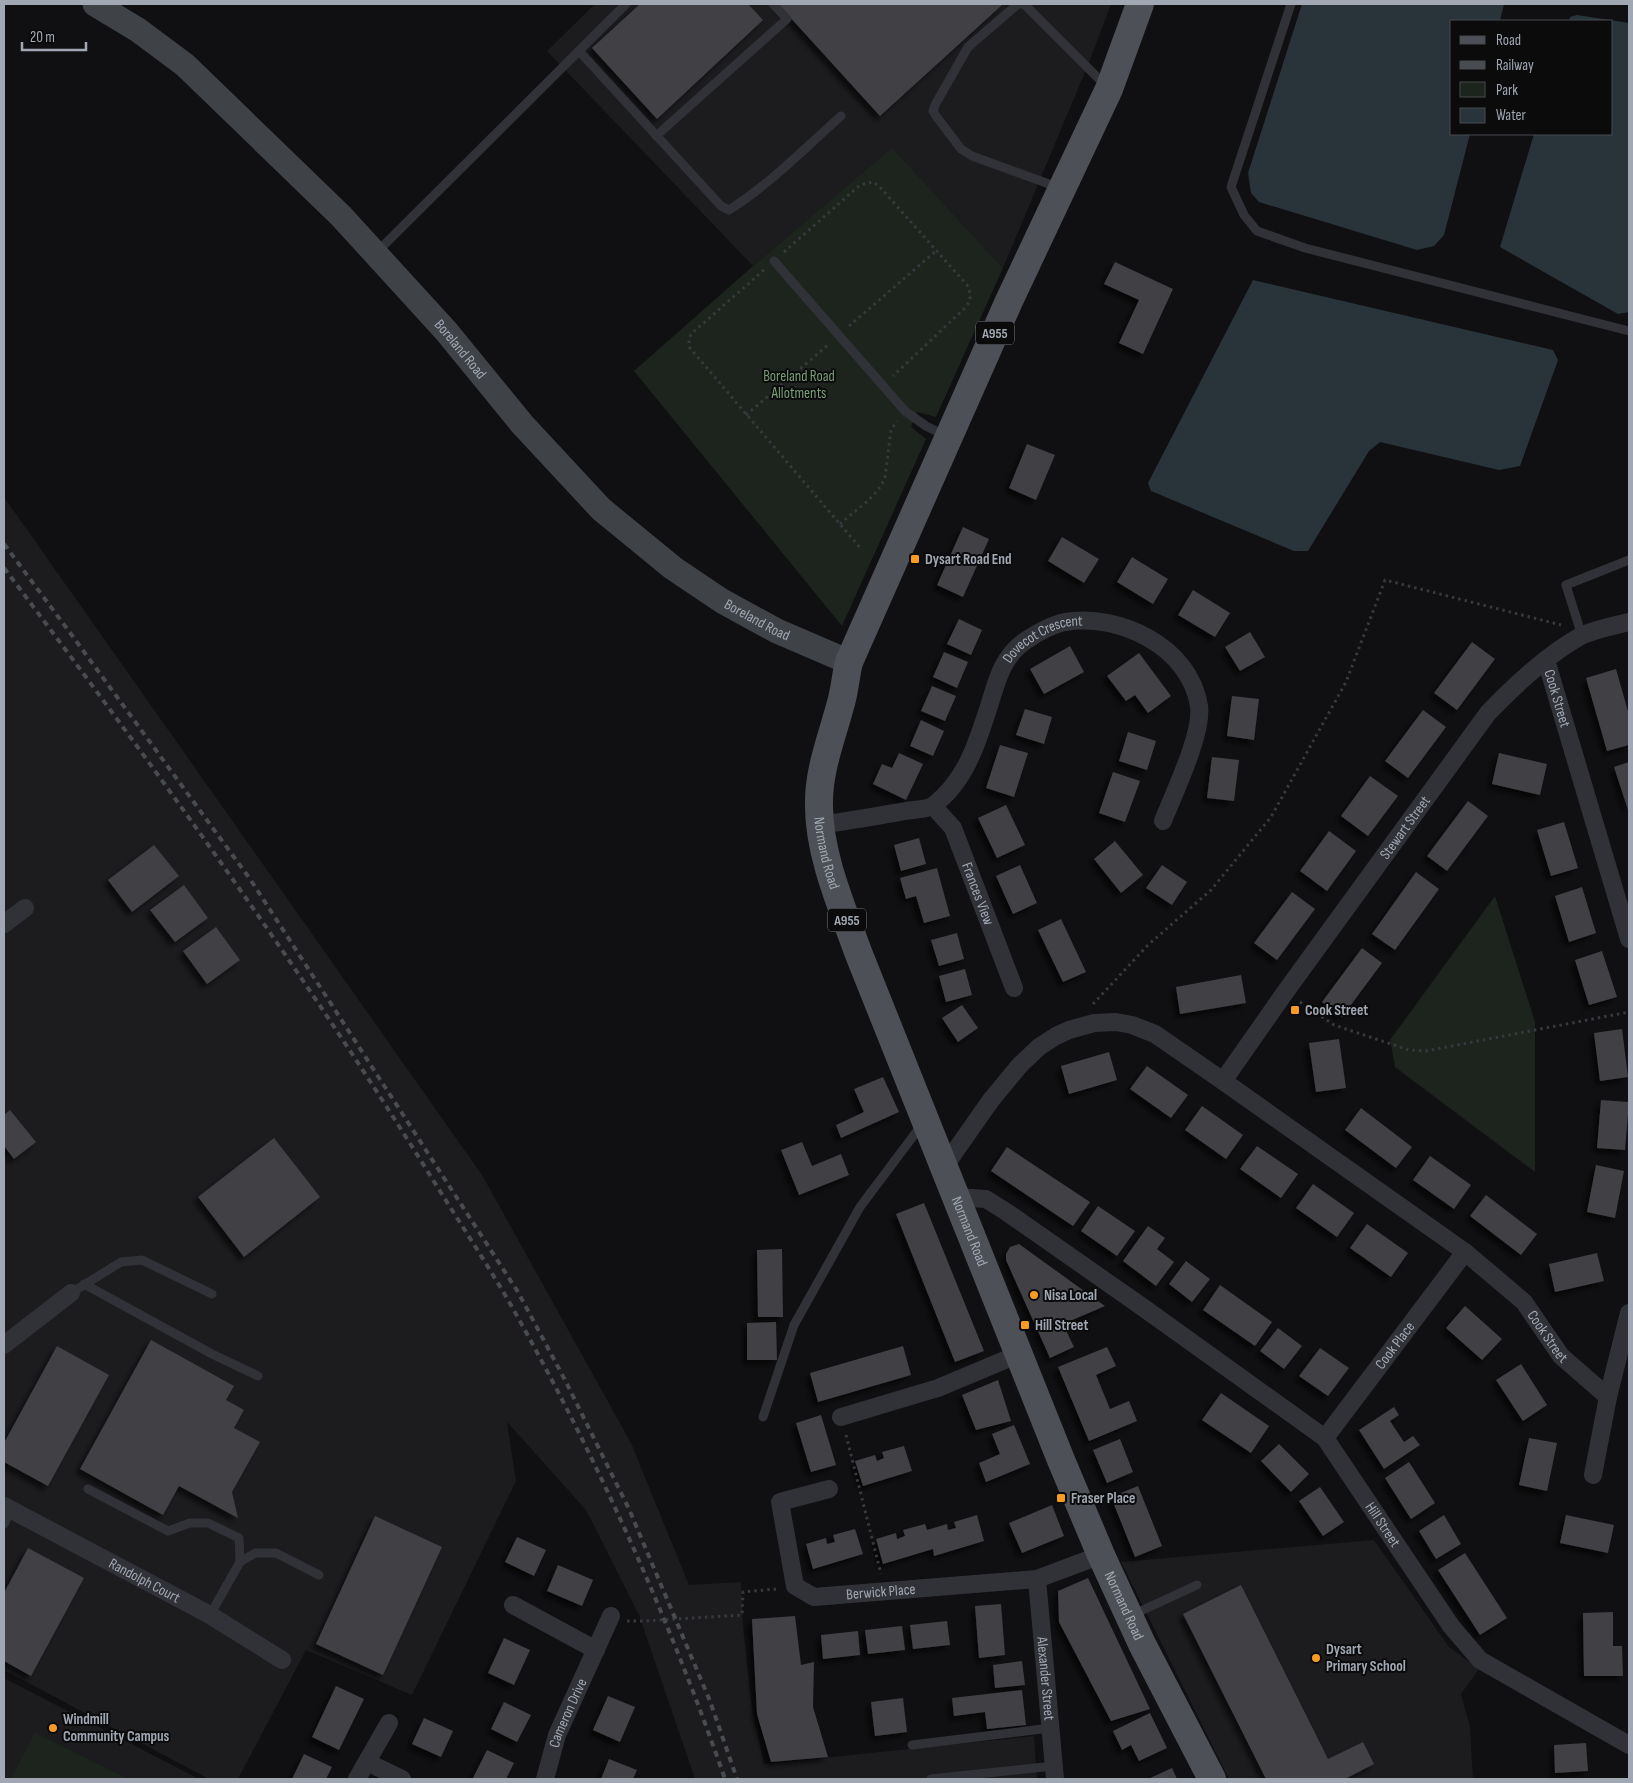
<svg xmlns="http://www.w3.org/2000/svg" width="1633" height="1783" viewBox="0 0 1633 1783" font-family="'Sofia Sans Condensed',sans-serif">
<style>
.built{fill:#1c1c1f}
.green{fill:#1c241d}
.water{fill:#29343a}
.building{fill:#3f4045;filter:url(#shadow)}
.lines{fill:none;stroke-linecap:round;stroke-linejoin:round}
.path{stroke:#37393e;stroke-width:3;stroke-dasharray:2.5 4;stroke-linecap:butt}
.service{stroke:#313237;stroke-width:9}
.minor{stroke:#313237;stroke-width:18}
.secondary{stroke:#3f4247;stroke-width:25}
.primary{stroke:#4d5056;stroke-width:28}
.rail{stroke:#484b50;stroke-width:4;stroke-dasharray:6 5;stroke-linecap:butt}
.poi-dot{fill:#f89b22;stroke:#0b0b0c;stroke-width:2}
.labels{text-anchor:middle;stroke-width:4;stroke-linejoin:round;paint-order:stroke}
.shield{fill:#0b0b0c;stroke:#747981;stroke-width:1}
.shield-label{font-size:14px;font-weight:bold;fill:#a1a8b3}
.street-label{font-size:15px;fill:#a1a8b3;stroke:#0b0b0c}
.park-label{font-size:15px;fill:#789f76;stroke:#0b0b0c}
.poi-label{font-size:15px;font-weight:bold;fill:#a1a8b3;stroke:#0b0b0c;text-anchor:start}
</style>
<defs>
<filter id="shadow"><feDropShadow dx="-4.5" dy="4.5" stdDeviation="2.5" flood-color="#0009"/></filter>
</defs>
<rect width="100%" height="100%" fill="#101012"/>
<!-- built -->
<g class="built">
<path d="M595,4H1111L1090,60L1003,268L892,149L753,266L547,51Z"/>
<path d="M4,497L482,1175L631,1443L689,1585L741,1582L743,1626L752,1709L764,1764L1034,1736L1037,1779H695L639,1615L586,1510L507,1422L516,1481L412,1695L306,1650L238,1779H209L4,1670Z"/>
<path d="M1374,1540L1449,1647L1479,1669L1461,1694L1470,1727L1473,1779H1229L1121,1562Z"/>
<path d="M4,1678L199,1779H4Z"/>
</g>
<!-- green -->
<g class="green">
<path d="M892,148L1003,268L936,417L917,412L911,427L926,439L842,626L634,371L753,266Z"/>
<path d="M1495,896L1535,1022V1172L1395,1067L1390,1040Z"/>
<path d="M35,1733L128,1779H11Z"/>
</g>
<!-- water -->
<g class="water">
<path d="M1302,4H1504L1500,21H1452V134H1470L1444,235L1434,246L1417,250L1259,202L1251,193L1248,173Z"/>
<path d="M1577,15L1629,23V312L1618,314L1500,247L1534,134H1612V21H1569L1570,17Z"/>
<path d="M1253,280L1553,350L1558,360L1520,466L1499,470L1380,442L1369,451L1308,551H1294L1151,491L1148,483Z"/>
</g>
<!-- building -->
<g class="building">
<path d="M640,4H748L763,20L657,119L592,48Z"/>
<path d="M778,4H1001L1002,5L880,116Z"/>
<path d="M1115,262L1173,289L1143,354L1119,343L1139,300L1104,284Z"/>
<path d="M1027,444L1055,455L1036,500L1009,488Z"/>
<path d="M963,527L989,539L963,597L937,585Z"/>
<path d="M1062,537L1099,559L1084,583L1048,561Z"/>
<path d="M1132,557L1168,579L1153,604L1117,582Z"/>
<path d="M1193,590L1230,613L1215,637L1178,615Z"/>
<path d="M959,619L982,630L971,655L947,644Z"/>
<path d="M1250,632L1265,657L1240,671L1225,647Z"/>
<path d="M1472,642L1495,659L1457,710L1434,693Z"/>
<path d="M1070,646L1084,672L1044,694L1030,669Z"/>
<path d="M944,652L968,662L957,688L933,677Z"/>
<path d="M1139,653L1171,696L1148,713L1135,695L1126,701L1107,676Z"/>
<path d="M1616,669L1629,715V745L1607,751L1586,678Z"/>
<path d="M932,686L956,696L945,721L921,711Z"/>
<path d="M1232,696L1259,699L1254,740L1227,736Z"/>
<path d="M1025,709L1052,717L1044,744L1016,735Z"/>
<path d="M1423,710L1446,727L1408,778L1385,761Z"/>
<path d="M921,720L944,731L933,756L910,746Z"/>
<path d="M1128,732L1156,741L1147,770L1119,761Z"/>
<path d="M1000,745L1028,753L1014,797L986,788Z"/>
<path d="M899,753L923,764L906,800L873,784L882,764L892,768Z"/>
<path d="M1499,753L1547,764L1540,795L1492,784Z"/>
<path d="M1212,757L1239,760L1234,801L1207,798Z"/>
<path d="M1629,762V813L1614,767Z"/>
<path d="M1113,772L1140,781L1125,822L1099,813Z"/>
<path d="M1370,776L1398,796L1368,836L1341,816Z"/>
<path d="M1468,801L1488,816L1447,871L1427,856Z"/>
<path d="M1006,805L1025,845L997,858L978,818Z"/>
<path d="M1564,822L1578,868L1551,876L1537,830Z"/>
<path d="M1329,831L1356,851L1327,891L1300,871Z"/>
<path d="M919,838L926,864L901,871L894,845Z"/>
<path d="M1115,841L1143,875L1121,893L1094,859Z"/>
<path d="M154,845L179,876L132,912L108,880Z"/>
<path d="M1020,865L1037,903L1013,914L996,876Z"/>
<path d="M1162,865L1187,882L1172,905L1146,888Z"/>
<path d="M937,868L950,916L924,923L916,896L906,899L900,878Z"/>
<path d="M1416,872L1439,889L1395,950L1372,934Z"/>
<path d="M184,885L208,918L175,942L150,910Z"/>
<path d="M1582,887L1596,933L1569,942L1555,896Z"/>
<path d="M1292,892L1315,909L1277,960L1254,943Z"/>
<path d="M1061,919L1086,972L1063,982L1038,930Z"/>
<path d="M216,927L240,960L207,984L183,951Z"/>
<path d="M957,933L964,959L939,966L931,940Z"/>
<path d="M1362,948L1382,963L1342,1017L1322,1002Z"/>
<path d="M1602,951L1617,997L1589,1005L1575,960Z"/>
<path d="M965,969L972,995L946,1002L939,976Z"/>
<path d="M1241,975L1246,1003L1180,1014L1176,987Z"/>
<path d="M962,1005L978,1028L958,1042L942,1018Z"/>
<path d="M1622,1029L1628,1077L1600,1081L1594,1033Z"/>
<path d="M1339,1039L1346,1088L1316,1092L1309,1043Z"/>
<path d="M1109,1052L1117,1080L1069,1094L1061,1066Z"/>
<path d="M1147,1066L1188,1095L1171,1118L1130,1089Z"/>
<path d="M883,1077L899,1112L841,1138L836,1125L864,1112L854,1089Z"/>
<path d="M1601,1100L1629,1102L1625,1150L1597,1148Z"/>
<path d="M1202,1106L1243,1135L1226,1159L1185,1130Z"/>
<path d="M1361,1108L1412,1147L1396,1168L1345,1130Z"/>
<path d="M10,1110L36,1142L14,1159L4,1146V1115Z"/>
<path d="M274,1138L320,1197L244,1257L198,1197Z"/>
<path d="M802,1142L812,1166L841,1154L849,1175L799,1195L781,1150Z"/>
<path d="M1257,1146L1298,1174L1281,1198L1240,1169Z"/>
<path d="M1007,1147L1090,1202L1073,1226L991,1171Z"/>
<path d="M1430,1156L1471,1185L1454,1209L1413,1180Z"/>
<path d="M1596,1165L1624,1171L1615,1218L1587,1212Z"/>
<path d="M1313,1184L1354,1213L1337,1237L1296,1208Z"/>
<path d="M1486,1195L1537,1234L1521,1255L1470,1216Z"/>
<path d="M924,1203L984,1351L955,1362L896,1214Z"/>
<path d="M1098,1206L1135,1231L1117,1256L1081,1231Z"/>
<path d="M1367,1224L1408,1253L1391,1277L1350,1248Z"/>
<path d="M1148,1226L1165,1238L1157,1249L1174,1262L1156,1286L1123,1261Z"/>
<path d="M1019,1244L1105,1306L1063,1324L1074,1347L1050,1358L1006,1260V1254L1010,1247Z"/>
<path d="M782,1249L783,1317H758L757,1250Z"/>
<path d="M1597,1253L1604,1281L1555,1292L1549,1264Z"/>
<path d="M1186,1261L1210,1279L1192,1302L1169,1284Z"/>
<path d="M1220,1285L1272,1322L1255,1346L1203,1310Z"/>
<path d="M1465,1306L1502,1339L1482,1360L1446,1328Z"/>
<path d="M776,1322L777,1360H747V1323Z"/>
<path d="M1278,1328L1302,1346L1284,1369L1260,1351Z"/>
<path d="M151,1340L234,1386L226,1400L244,1410L234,1428L260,1442L232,1492L238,1518L179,1486L163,1515L80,1469Z"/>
<path d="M57,1346L109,1375L48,1486L4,1462V1443Z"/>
<path d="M903,1346L911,1375L818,1402L810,1373Z"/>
<path d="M1107,1347L1116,1366L1096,1375L1110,1409L1129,1401L1137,1421L1089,1441L1058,1367Z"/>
<path d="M1320,1348L1349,1368L1328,1396L1299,1376Z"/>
<path d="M1521,1364L1547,1405L1523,1421L1496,1380Z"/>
<path d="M998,1380L1011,1421L976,1430L962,1395Z"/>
<path d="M1221,1393L1269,1426L1251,1453L1202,1420Z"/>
<path d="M1394,1407L1399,1415L1390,1421L1404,1442L1413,1436L1420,1445L1384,1469L1359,1430Z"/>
<path d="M821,1415L836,1465L811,1472L796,1423Z"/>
<path d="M1014,1425L1030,1464L986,1482L979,1463L1000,1454L992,1434Z"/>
<path d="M1529,1438L1557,1443L1547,1491L1519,1485Z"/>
<path d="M1120,1439L1133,1472L1107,1483L1093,1450Z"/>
<path d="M1279,1444L1309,1474L1291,1492L1261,1461Z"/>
<path d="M904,1446L912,1471L863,1486L855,1461L875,1455L877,1461L884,1458L882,1452Z"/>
<path d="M1409,1462L1435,1503L1411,1519L1385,1478Z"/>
<path d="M1138,1486L1162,1546L1135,1557L1111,1497Z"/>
<path d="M1320,1487L1344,1522L1323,1536L1299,1501Z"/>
<path d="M1052,1505L1064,1536L1022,1553L1009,1523Z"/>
<path d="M977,1515L984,1541L934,1556L933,1549L883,1564L876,1539L896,1533L897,1539L905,1536L903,1530L925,1524L927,1530L947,1524L948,1530L956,1528L954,1522Z"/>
<path d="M1444,1515L1461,1544L1436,1559L1419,1531Z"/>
<path d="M1566,1515L1614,1525L1608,1553L1560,1543Z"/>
<path d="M375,1516L442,1547L383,1675L316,1644Z"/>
<path d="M855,1529L863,1554L813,1569L806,1544L826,1538L827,1544L835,1542L833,1535Z"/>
<path d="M517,1537L546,1550L534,1576L505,1562Z"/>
<path d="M28,1548L84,1578L31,1676L4,1661V1593Z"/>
<path d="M1465,1553L1507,1618L1480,1635L1438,1570Z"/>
<path d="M558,1565L593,1580L582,1606L547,1591Z"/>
<path d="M1088,1578L1150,1709L1111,1721L1059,1622L1058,1591Z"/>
<path d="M1241,1585L1328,1759L1363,1742L1374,1764L1345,1779H1266L1183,1614Z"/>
<path d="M1001,1604L1005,1655L979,1658L975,1606Z"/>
<path d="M1613,1612V1646H1622L1623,1676H1584L1583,1613Z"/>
<path d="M795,1616L801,1665L814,1662L813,1707L828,1757L771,1762L757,1714L752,1619Z"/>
<path d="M947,1621L950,1645L913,1649L910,1625Z"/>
<path d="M902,1626L905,1650L868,1654L865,1630Z"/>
<path d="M858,1631L860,1655L823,1659L821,1635Z"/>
<path d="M504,1638L530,1650L514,1685L488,1673Z"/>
<path d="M1022,1661L1025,1685L995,1688L993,1665Z"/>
<path d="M336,1686L364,1699L339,1750L312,1737Z"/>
<path d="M1022,1690L1026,1725L987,1729L985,1712L954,1716L952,1698Z"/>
<path d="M608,1696L635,1707L620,1742L593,1730Z"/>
<path d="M903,1698L907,1732L875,1736L871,1702Z"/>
<path d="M504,1702L531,1715L517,1742L491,1729Z"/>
<path d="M1150,1713L1167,1748L1139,1761L1131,1745L1122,1750L1113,1731Z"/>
<path d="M424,1718L453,1731L441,1757L412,1744Z"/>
<path d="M1586,1743L1588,1771L1555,1773L1554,1745Z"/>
<path d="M487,1750L514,1763L506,1779H476L473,1778Z"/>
<path d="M304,1754L332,1767L326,1779H292Z"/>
<path d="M609,1759L637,1770L633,1779H601Z"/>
<path d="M1172,1768L1177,1779H1148Z"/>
</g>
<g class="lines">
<!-- path -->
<g class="path">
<path d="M784,252L860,185L873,182L878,185L967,285C971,294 972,298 966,307L893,376"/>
<path d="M764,270L691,334L689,340V347L862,550"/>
<path d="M849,326L936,251"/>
<path d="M746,415L829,344"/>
<path d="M840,524C855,510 878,497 885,477L891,430L897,421"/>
<path d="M1300,1002L1334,1025L1409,1050L1426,1051L1629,1012"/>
<path d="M1093,1004L1148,945L1211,890L1271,817L1346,682L1385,580L1561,625"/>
<path d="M846,1435L881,1574"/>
<path d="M627,1621H644L742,1615L743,1592L776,1589"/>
</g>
<!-- service -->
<g class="service">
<path d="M1291,4L1231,187L1244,215L1257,231L1305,248L1629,331"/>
<path d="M579,51L721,206L729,210C770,184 805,148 841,116"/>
<path d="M656,136L787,19L773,4"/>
<path d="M1060,188L972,156L961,149L936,116L933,111L935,105L968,47L1018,4H1024L1105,85"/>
<path d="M377,252L626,4"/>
<path d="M774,261L905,411L926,426L946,436"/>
<path d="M1582,636L1566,585L1629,560"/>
<path d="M84,1284L212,1354L258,1376"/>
<path d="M71,1293L121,1262L142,1260L212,1294"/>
<path d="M763,1417L794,1325L860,1207L923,1123"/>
<path d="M88,1489L168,1531L190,1523H208L239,1538L240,1562L210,1615"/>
<path d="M4,1524L11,1510"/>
<path d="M240,1562L255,1553H276L319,1575"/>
<path d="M1132,1615L1197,1585"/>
<path d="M912,1745L1050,1728"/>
<path d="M931,1779L1054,1766"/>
</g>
<!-- minor -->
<g class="minor">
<path id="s1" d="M1546,660L1629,939"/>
<path id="s2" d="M933,806L953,828L1014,988"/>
<path id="s3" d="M820,825C849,821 877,816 906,811C914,809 929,810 935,804C967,779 978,740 990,703C997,680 1003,656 1025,641C1037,633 1050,625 1065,622C1120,613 1190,647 1199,706C1203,733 1174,793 1163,821"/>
<path d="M4,924L25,908"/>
<path id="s4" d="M1223,1081L1286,991L1488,713C1514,686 1548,654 1581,636C1595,629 1614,626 1629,622"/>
<path id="s5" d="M944,1167L991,1100L1020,1065L1039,1047L1056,1036L1069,1030L1094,1023L1116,1022L1132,1025L1155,1034L1223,1081L1465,1252L1524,1302L1561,1356L1608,1397"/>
<path id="s6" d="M956,1197L986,1199L1008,1213L1141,1306L1325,1438L1451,1626L1480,1660L1629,1745"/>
<path d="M4,1345L71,1293"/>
<path d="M841,1417L938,1388L1019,1354"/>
<path id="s7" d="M1325,1438L1465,1252"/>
<path d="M1593,1475L1608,1397L1629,1313"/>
<path id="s8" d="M829,1489L780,1502L795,1586L814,1597L1037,1579L1101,1555"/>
<path id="s9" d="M4,1506L210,1615L282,1660"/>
<path id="s10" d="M1037,1579L1055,1779"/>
<path d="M513,1605L596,1650"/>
<path d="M367,1762L402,1779"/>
<path d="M357,1779L389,1723"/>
<path id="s11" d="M545,1779L557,1735L611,1616"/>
</g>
<!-- secondary -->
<path class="secondary" id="s12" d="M95,4L138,30L185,65L341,216L446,331L522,424L601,509L673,568L722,601L777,631L849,662"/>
<!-- primary -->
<path class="primary" id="s13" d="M1140,4L1109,89L1009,301L849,662C846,674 845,687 842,699C833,735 818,769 819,806C819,855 842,907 858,952L1061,1460L1101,1555L1142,1644L1212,1779"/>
<!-- rail -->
<g class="rail">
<path d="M4,544L71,634L250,879L518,1292L565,1380L629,1509L710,1701L737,1779"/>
<path d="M4,568C154,766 301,968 433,1180C458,1220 484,1259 508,1300C594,1451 668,1615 725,1779"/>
</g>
</g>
<!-- markers -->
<g class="poi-dot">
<rect x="910" y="554" width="10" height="10" rx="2.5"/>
<rect x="1290" y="1005" width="10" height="10" rx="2.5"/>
<circle cx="1034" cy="1295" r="5"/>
<rect x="1020" y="1320" width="10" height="10" rx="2.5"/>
<rect x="1056" y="1493" width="10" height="10" rx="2.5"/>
<circle cx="1316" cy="1658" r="5"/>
<circle cx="53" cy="1728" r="5"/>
</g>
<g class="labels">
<!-- shield labels -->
<g class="shield">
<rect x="976" y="321.5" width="38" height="23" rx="4"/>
<rect x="828" y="908.5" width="38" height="23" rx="4"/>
</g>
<g class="shield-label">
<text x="995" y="338">A955</text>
<text x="847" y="925">A955</text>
</g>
<!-- street labels -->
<g class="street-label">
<text dy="5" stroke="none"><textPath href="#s12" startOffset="505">Boreland Road</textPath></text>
<text dy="5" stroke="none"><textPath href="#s12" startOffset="910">Boreland Road</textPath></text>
<text dy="5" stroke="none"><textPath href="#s3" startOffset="324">Dovecot Crescent</textPath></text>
<text dy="5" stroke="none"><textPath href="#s1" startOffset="40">Cook Street</textPath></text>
<text dy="5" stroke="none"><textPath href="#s4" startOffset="312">Stewart Street</textPath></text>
<text dy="5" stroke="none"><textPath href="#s13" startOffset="915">Normand Road</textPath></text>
<text dy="5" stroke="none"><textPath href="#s2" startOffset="100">Frances View</textPath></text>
<text dy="5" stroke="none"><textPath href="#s13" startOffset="1320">Normand Road</textPath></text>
<text dy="5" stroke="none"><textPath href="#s5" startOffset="775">Cook Street</textPath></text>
<text dy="5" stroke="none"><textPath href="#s7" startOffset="116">Cook Place</textPath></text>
<text dy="5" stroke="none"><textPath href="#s6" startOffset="549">Hill Street</textPath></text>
<text dy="5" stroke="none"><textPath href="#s9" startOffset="159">Randolph Court</textPath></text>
<text dy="5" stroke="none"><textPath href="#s8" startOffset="225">Berwick Place</textPath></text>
<text dy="5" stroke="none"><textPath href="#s13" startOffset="1725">Normand Road</textPath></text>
<text dy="5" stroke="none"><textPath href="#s10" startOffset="100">Alexander Street</textPath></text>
<text dy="5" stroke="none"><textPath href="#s11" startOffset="70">Cameron Drive</textPath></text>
</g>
<!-- park labels -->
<g class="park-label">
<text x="799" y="381">Boreland Road<tspan x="799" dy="17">Allotments</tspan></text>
</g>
<!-- poi labels -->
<g class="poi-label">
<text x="925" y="564">Dysart Road End</text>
<text x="1305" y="1015">Cook Street</text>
<text x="1044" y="1300">Nisa Local</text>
<text x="1035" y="1330">Hill Street</text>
<text x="1071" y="1503">Fraser Place</text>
<text x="1326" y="1654">Dysart<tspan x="1326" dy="17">Primary School</tspan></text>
<text x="63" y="1724">Windmill<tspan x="63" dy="17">Community Campus</tspan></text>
</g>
</g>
<!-- border -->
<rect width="1633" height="1783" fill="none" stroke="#a1a8b3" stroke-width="10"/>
<!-- legend -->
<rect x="1450" y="20" width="162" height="115" fill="#0b0b0c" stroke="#474a4f"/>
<rect x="1460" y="36" width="25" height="8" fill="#4d5056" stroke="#474a4f"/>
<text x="1496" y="45" font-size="15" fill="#a1a8b3">Road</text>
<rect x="1460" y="61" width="25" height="8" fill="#484b50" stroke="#474a4f"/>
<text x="1496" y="70" font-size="15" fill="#a1a8b3">Railway</text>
<rect x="1460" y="82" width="25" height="15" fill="#1c241d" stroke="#474a4f"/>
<text x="1496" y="95" font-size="15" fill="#a1a8b3">Park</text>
<rect x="1460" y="108" width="25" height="15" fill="#29343a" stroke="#474a4f"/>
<text x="1496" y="120" font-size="15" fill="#a1a8b3">Water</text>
<!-- scale -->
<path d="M22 42v8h64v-8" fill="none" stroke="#a1a8b3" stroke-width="2.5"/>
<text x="30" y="42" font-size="15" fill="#a1a8b3" stroke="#0b0b0c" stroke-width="4" paint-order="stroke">20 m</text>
</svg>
